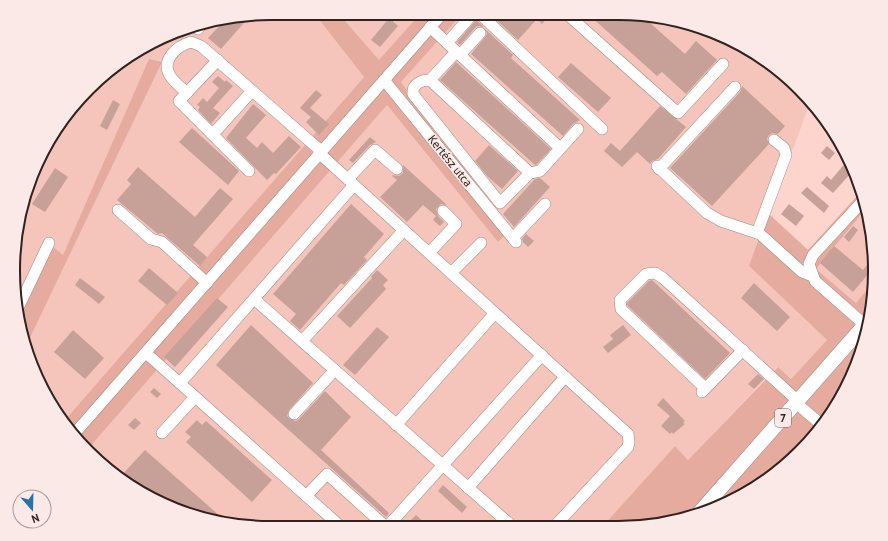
<svg xmlns="http://www.w3.org/2000/svg" width="888" height="541" viewBox="0 0 888 541" font-family="'PT Sans',sans-serif">
<style>
.built{fill:#f5c5bb}
.green{fill:#e5ab9f}
.building{fill:#c7a098}
.lines{fill:none;stroke-linecap:round;stroke-linejoin:round}
.minor-casing{stroke:#aa857e;stroke-width:12}
.major-casing{stroke:#aa857e;stroke-width:15}
.minor{stroke:#fff;stroke-width:11}
.major{stroke:#fff;stroke-width:14}
.labels{text-anchor:middle;stroke-width:3.5;stroke-linejoin:round;paint-order:stroke}
.shield{fill:#fae9e6;stroke:#6d5e5b;stroke-width:1}
.shield-label{font-size:11px;font-weight:bold;fill:#31221f}
.street-label{font-size:12px;fill:#31221f;stroke:#fae9e6}
.rim{fill:none;stroke:#31221f;stroke-width:2}
</style>
<rect width="100%" height="100%" fill="#fed5cd"/>
<!-- built -->
<g class="built">
<path d="M271,13H314L364,77L64,421L57,414L27,353L26,346L162,62L149,60L63,255L45,240L17,297L13,270L27,188L57,127L114,66L188,27Z"/>
<path d="M338,13L420,14L379,61Z"/>
<path d="M462,14L651,15L716,33L774,66L809,106L749,266L827,340L791,379L777,367L688,460L675,446L602,527L237,526L172,508L114,475L89,448L387,105L498,242L511,231L401,82Z"/>
<path d="M864,211L873,237L870,286L856,303L816,269Z"/>
</g>
<!-- green -->
<g class="green">
<path d="M314,13H338L379,60L420,14H462L401,82L511,230L498,242L387,105L89,448L64,421L364,77Z"/>
<path d="M149,59L162,62L26,346L17,297L45,240L63,255Z"/>
<path d="M858,195L864,211L816,269L856,303L870,286L866,337L822,427L746,494L684,519L635,527H602L675,446L688,460L778,367L791,379L827,340L749,266L768,213L808,250Z"/>
</g>
<!-- building -->
<g class="building">
<path d="M490,14H521L550,15L542,24L537,19L518,40Z"/>
<path d="M589,15H641L685,54L696,41L717,60L686,94L662,72L657,76Z"/>
<path d="M249,17L221,49L208,38L224,21Z"/>
<path d="M389,18L398,26L380,47L371,40Z"/>
<path d="M476,20L484,27L478,26L475,28L460,45L457,42Z"/>
<path d="M485,29L513,55L511,58L580,120L573,124L563,136L471,54L485,37L487,34Z"/>
<path d="M456,62L551,149L536,165H535L440,80Z"/>
<path d="M571,63L611,98L598,112L558,77Z"/>
<path d="M218,76L225,82L226,80L233,86L213,108L220,113L211,124L198,110L200,107L197,105L203,98L207,102L219,88L212,82Z"/>
<path d="M742,86L785,126L778,134L772,133L769,135L767,139L769,144L712,206L670,168L740,92Z"/>
<path d="M316,90L322,95L310,108L329,124L319,135L306,122L311,117L300,108Z"/>
<path d="M113,100L120,104L107,130L100,126Z"/>
<path d="M253,104L266,115L246,138L257,148L262,142L273,153L289,136L301,147L276,174L274,173L267,180L226,138Z"/>
<path d="M660,106L686,127L658,159L652,161L650,164L637,152L622,167L604,151L611,143L620,151Z"/>
<path d="M192,128L239,171L228,185L179,142Z"/>
<path d="M370,137L376,142L370,145L353,163L349,160Z"/>
<path d="M489,145L518,171L502,189L488,177L475,161Z"/>
<path d="M827,146L835,153L829,160L821,153Z"/>
<path d="M847,161L851,173L833,193L821,183L827,176L831,180Z"/>
<path d="M403,165L447,205L441,204L436,209L438,216L444,222L440,226L433,220L436,216L423,205L407,222L380,197L397,180L392,176L393,175L399,176L403,173Z"/>
<path d="M138,167L195,217L220,188L233,199L193,245L207,257L200,266L162,233L158,234L117,200L131,184L127,180Z"/>
<path d="M55,168L68,177L45,212L32,204Z"/>
<path d="M540,178L550,187L514,227L503,214L535,179Z"/>
<path d="M807,187L829,206L824,213L801,193Z"/>
<path d="M351,204L384,234L364,257L367,260L344,285L341,283L300,330L290,321L296,314L273,294Z"/>
<path d="M789,204L804,216L796,226L781,214Z"/>
<path d="M853,226L858,230L849,242L844,237Z"/>
<path d="M526,234L534,241L528,247L523,242L522,239Z"/>
<path d="M834,246L863,270L871,260L870,272L853,292L820,263Z"/>
<path d="M149,268L178,293L167,305L138,281Z"/>
<path d="M377,270L388,280L383,285L386,289L350,328L337,316L372,278L371,277Z"/>
<path d="M80,278L105,297L99,304L75,285Z"/>
<path d="M652,280L730,353L705,379L628,306L627,303L649,281Z"/>
<path d="M754,283L790,317L777,331L741,298Z"/>
<path d="M217,298L228,307L175,367L164,357Z"/>
<path d="M251,325L313,383L289,410L287,416L290,419L296,421L299,419L325,391L351,417L321,450L389,513L386,517L216,365Z"/>
<path d="M623,325L631,335L608,353L603,347L613,339L610,335Z"/>
<path d="M377,327L389,337L355,375L343,365Z"/>
<path d="M73,330L104,358L85,379L54,352Z"/>
<path d="M758,374L764,379L754,389L748,384Z"/>
<path d="M154,388L161,394L157,398L150,392Z"/>
<path d="M663,398L685,421L683,423L685,424L673,434L672,432L670,434L661,426L670,416L657,405Z"/>
<path d="M135,418L141,423L134,430L128,425Z"/>
<path d="M197,420L202,425L206,421L272,480L252,502L186,442L191,437L185,432Z"/>
<path d="M145,450L229,524L172,508L120,477Z"/>
<path d="M443,485L467,507L462,513L438,491Z"/>
<path d="M416,515L429,527L405,526Z"/>
</g>
<g class="lines">
<!-- minor casing -->
<g class="minor-casing">
<g id="minor">
<path d="M480,14L602,129"/>
<path d="M568,15L678,113L723,64"/>
<path d="M430,27L560,148"/>
<path d="M198,29L202,24"/>
<path d="M447,43L469,18"/>
<path d="M456,52L430,80C421,80 412,84 413,94L500,203L530,173L540,171L578,129"/>
<path d="M460,55L480,33"/>
<path d="M218,60L179,101L249,171"/>
<path d="M384,80L516,242"/>
<path d="M430,80L530,173"/>
<path d="M187,93C182,88 175,83 171,77C159,61 177,46 191,42L201,46L321,151"/>
<path d="M213,134L252,91"/>
<path d="M319,153L628,434L629,442L628,447L554,527"/>
<path d="M657,166L707,213L721,221L760,234L802,272L812,276"/>
<path d="M659,169L735,87"/>
<path d="M348,179L375,150L397,169"/>
<path d="M861,203L813,255L809,264L815,281L865,325"/>
<path d="M118,210L151,239L162,242L207,283"/>
<path d="M757,233L786,155L784,148L774,140"/>
<path d="M513,238L545,204"/>
<path d="M429,253L456,224L443,211"/>
<path d="M451,273L481,243"/>
<path d="M254,299L513,527"/>
<path d="M19,306L49,243"/>
<path d="M302,341L404,230"/>
<path d="M146,353L340,526"/>
<path d="M180,383L354,185"/>
<path d="M705,388L621,309L620,300L646,274L655,273L663,278L798,401"/>
<path d="M702,392L743,350"/>
<path d="M796,403L823,426"/>
<path d="M294,414L335,370"/>
<path d="M396,425L495,313"/>
<path d="M75,433L442,14"/>
<path d="M162,433L195,397"/>
<path d="M468,488L565,377"/>
<path d="M306,496L327,474L385,526"/>
<path d="M388,526L542,355"/>
</g>
</g>
<!-- major casing -->
<g class="major-casing">
<path id="major" d="M698,514L867,322"/>
</g>
<!-- minor -->
<use href="#minor" class="minor"/>
<!-- major -->
<use href="#major" class="major"/>
</g>
<g class="labels">
<!-- shield labels -->
<rect class="shield" x="775" y="409" width="16" height="18" rx="3"/>
<g class="shield-label">
<text x="783" y="422">7</text>
</g>
<!-- street labels -->
<g class="street-label">
<text transform="translate(450 161) rotate(51)" y="4">Kertész utca</text>
</g>
</g>
<!-- crop -->
<path d="M0 0H888V541H0ZM270 20H618A250 250 0 0 1 868 270V271A250 250 0 0 1 618 521H270A250 250 0 0 1 20 271V270A250 250 0 0 1 270 20Z" fill="#fae9e6" fill-rule="evenodd"/>
<path class="rim" d="M270 20H618A250 250 0 0 1 868 270V271A250 250 0 0 1 618 521H270A250 250 0 0 1 20 271V270A250 250 0 0 1 270 20Z"/>
<!-- north arrow -->
<g transform="translate(32 509) rotate(160)"><circle r="19" fill="#fae9e6" stroke="#aa9996"/>
<path d="M0-3L7 15L0 10L-7 15Z" fill="#2574a6"/>
<text y="-6" font-size="11" font-weight="bold" text-anchor="middle" fill="#31221f">N</text>
</g>
</svg>
